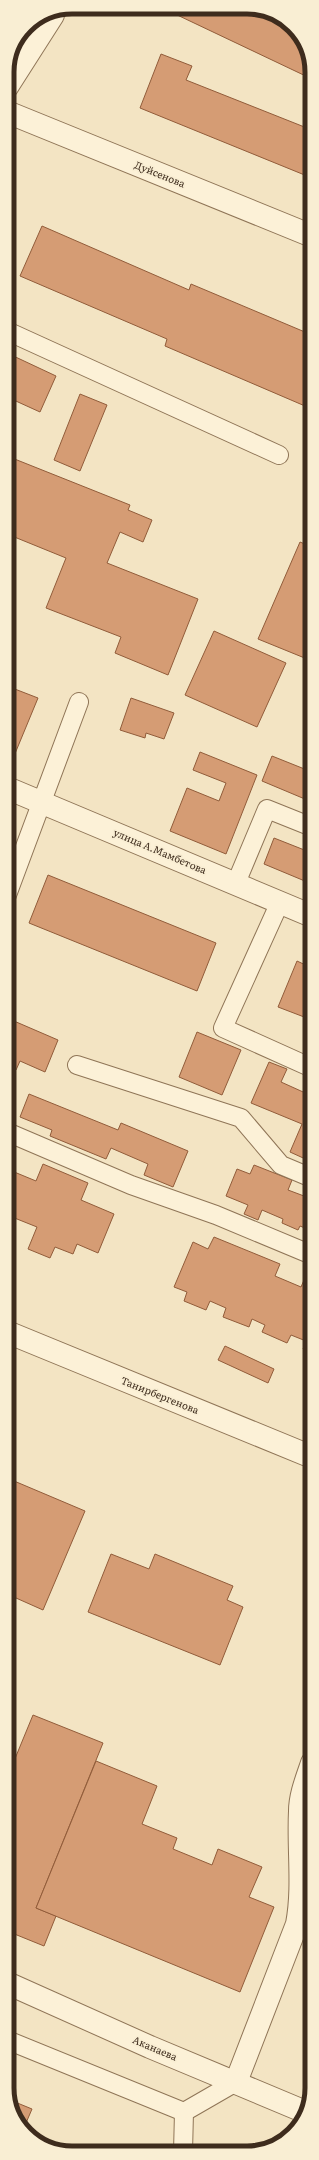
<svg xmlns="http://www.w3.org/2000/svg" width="319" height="2160" viewBox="0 0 319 2160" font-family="Literata,serif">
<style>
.building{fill:#d59c74;stroke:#915c3a}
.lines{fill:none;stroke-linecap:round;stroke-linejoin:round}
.service-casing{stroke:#8f7557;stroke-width:20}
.minor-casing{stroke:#8f7557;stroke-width:24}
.tertiary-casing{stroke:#8f7557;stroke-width:24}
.service{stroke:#fcf1d7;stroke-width:18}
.minor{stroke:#fcf1d7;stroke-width:22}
.tertiary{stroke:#fcf1d7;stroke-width:22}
.labels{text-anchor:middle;stroke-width:3.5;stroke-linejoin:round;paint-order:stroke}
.street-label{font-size:10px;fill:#3e2c1d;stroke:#f9eed3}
.rim{fill:none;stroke:#3e2c1d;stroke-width:5}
</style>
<rect width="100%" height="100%" fill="#f3e4c3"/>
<!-- building -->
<g class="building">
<path d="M176,8L263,9L296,29L312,68V79L173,13Z"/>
<path d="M161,54L192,66L186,80L312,130V178L140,108Z"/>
<path d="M42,226L189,290L191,284L312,335V409L165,346L167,339L20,276Z"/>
<path d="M7,353L56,376L40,412L7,397Z"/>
<path d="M80,394L107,405L80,471L54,460Z"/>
<path d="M7,456L130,505L128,510L152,520L143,542L120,532L107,563L198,599L168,675L115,653L121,637L46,608L66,558L7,534Z"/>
<path d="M300,542L312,547V661L258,639Z"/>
<path d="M214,631L286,663L257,727L185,695Z"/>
<path d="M7,686L38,698L14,756L7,753Z"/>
<path d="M131,698L174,713L164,739L146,733L145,738L120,730Z"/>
<path d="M200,752L257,775L226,854L170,831L187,788L219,801L226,783L193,770Z"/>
<path d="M272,756L312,772V802L262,781Z"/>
<path d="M274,838L312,853V884L264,864Z"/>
<path d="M48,875L216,943L197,991L29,923Z"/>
<path d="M297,961L312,968V1020L278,1007Z"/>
<path d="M7,1018L58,1040L45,1072L20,1061L16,1070L7,1067Z"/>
<path d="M197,1032L241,1050L222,1095L179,1077Z"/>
<path d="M269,1062L287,1069L281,1082L312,1096V1162L290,1152L302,1124L251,1103Z"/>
<path d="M29,1094L118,1130L121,1123L188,1151L173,1187L144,1175L148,1164L111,1148L106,1159L50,1136L52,1130L20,1117Z"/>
<path d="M43,1164L88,1183L81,1200L114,1214L98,1253L77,1244L73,1254L55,1247L50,1258L28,1249L37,1227L7,1215V1169L36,1181Z"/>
<path d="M254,1165L292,1180L288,1190L312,1199V1231L300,1226L298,1230L282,1223L283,1219L262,1210L258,1220L244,1214L248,1205L226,1196L237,1169L250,1174Z"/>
<path d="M214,1237L280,1264L275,1276L301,1287L307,1273L312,1275V1353L303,1349L306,1341L291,1335L287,1343L262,1332L265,1325L252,1319L249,1327L223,1317L226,1308L210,1301L206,1310L184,1301L187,1292L174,1287L193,1242L208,1249Z"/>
<path d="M225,1346L274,1369L268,1383L218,1360Z"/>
<path d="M7,1478L85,1511L43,1610L7,1594V1558L13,1545L7,1542Z"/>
<path d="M111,1554L149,1569L155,1554L233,1586L227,1600L243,1607L220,1665L88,1612Z"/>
<path d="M33,1715L103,1743L36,1908L56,1916L44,1946L7,1931V1778Z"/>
<path d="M96,1761L157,1786L142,1824L177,1838L173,1849L212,1865L218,1849L262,1867L249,1897L274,1907L240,1992L36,1908Z"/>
<path d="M10,2100L32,2109L23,2130Z"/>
</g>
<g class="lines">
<!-- service casing -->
<g class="service-casing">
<g id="service">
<path d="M7,331L279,455"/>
<path d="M236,883L267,809L312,827"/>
<path d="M7,895L79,702"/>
<path d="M280,902L223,1028L312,1068"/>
<path d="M77,1065L241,1118L281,1165L312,1178"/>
<path d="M7,1132L131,1185L216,1215L312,1255"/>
<path d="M7,2040L184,2112"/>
<path d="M183,2152L184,2112L236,2082"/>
</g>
</g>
<!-- minor casing -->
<g class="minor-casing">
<g id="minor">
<path d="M7,788L312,916"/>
<path d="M7,1983L150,2047L303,2111"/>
<path d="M236,2082L297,1924C304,1887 298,1849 300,1811C300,1795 307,1778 312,1763"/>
</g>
</g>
<!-- tertiary casing -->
<g class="tertiary-casing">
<g id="tertiary">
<path d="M7,87L53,15"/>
<path d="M7,112L312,236"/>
<path d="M7,1332L312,1457"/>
</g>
</g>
<!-- service -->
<use href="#service" class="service"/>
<!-- minor -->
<use href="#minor" class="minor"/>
<!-- tertiary -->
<use href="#tertiary" class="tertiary"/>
</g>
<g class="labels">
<!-- street labels -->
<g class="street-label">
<text transform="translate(160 174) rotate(22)" y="4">Дуйсенова</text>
<text transform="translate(160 851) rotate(23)" y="4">улица А.Мамбетова</text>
<text transform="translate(160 1395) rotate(22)" y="4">Танирбергенова</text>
<text transform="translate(155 2048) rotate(23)" y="4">Аканаева</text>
</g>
</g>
<!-- crop -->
<path d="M0 0H319V2160H0ZM72 14H247A58 58 0 0 1 305 72V2088A58 58 0 0 1 247 2146H72A58 58 0 0 1 14 2088V72A58 58 0 0 1 72 14Z" fill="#f9eed3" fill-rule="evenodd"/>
<path class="rim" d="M72 14H247A58 58 0 0 1 305 72V2088A58 58 0 0 1 247 2146H72A58 58 0 0 1 14 2088V72A58 58 0 0 1 72 14Z"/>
</svg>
